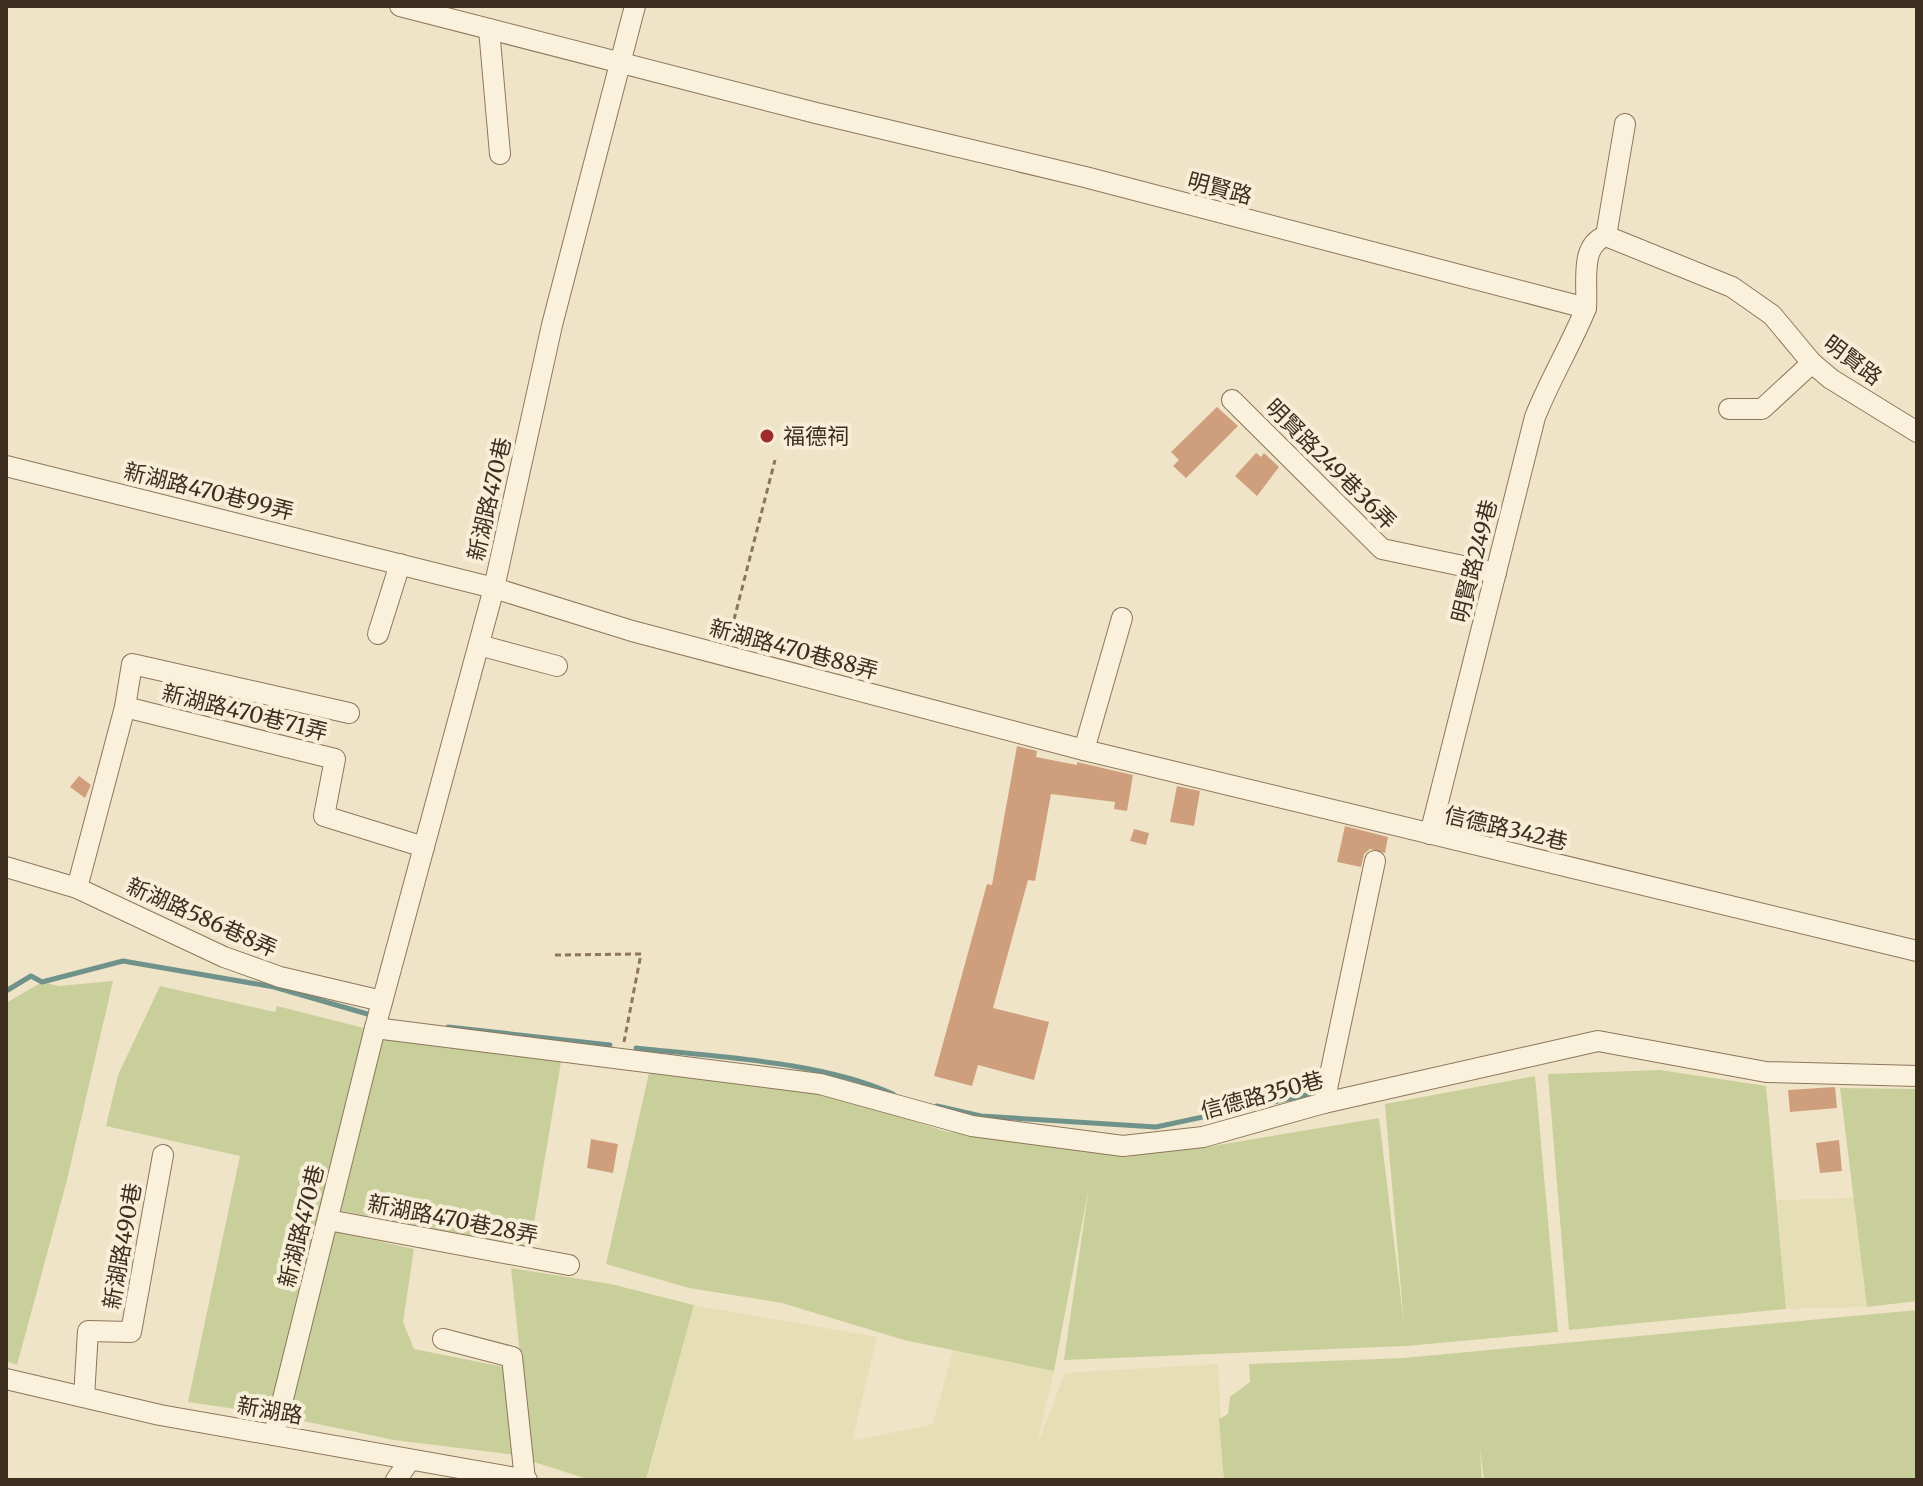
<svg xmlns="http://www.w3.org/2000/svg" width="1923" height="1486" viewBox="0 0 1923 1486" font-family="Merriweather,'Noto Sans TC',serif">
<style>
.farmland{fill:#e6deb5}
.green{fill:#c9cf9b}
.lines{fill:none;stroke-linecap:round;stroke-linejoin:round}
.stream{stroke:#6f938a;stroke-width:5}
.building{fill:#cf9f7d}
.minor-casing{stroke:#8d765c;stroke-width:22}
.path{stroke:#8d765c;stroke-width:3;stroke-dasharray:6 4;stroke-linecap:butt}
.minor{stroke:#faf1dc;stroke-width:20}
.poi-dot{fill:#9e2a2b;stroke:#f7eed8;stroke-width:3}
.labels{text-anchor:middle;stroke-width:8;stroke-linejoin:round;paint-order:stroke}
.street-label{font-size:22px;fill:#3d2e20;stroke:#f7eed8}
.poi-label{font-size:22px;fill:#3d2e20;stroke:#f7eed8;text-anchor:start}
</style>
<rect width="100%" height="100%" fill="#f0e4c8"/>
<!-- farmland -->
<g class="farmland">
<path d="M1854,1198L1867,1307L1786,1309L1777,1200Z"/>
<path d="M694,1305L877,1337L852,1441L933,1424L953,1350L1054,1371L1036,1448L1065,1373L1218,1364L1224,1480H647Z"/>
</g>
<!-- green -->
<g class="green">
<path d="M113,981L67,1180L17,1365L6,1361V1003L42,982L59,986Z"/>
<path d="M160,986L275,1012L277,1006L368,1029L270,1414L188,1402L240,1156L106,1126L118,1075Z"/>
<path d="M382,1031L562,1056L530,1247L336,1210Z"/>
<path d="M1660,1070L1766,1086L1786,1309L1569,1330L1548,1074Z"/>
<path d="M649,1073L821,1091L944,1131L1094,1153L1201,1148L1379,1118L1404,1324L1385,1104L1535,1076L1558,1332L1407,1346L1064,1360L1089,1187L1054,1371L904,1340L782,1303L689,1288L606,1264Z"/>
<path d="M1840,1088L1917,1089V1301L1867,1307Z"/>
<path d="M333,1231L414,1249L403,1322L414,1349L504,1367L517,1455L394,1440L289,1418Z"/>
<path d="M511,1268L611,1284L694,1305L646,1480H590L531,1461Z"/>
<path d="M1917,1310V1480H1484L1480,1449L1482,1480H1224L1219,1419L1228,1414L1230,1397L1250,1382L1249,1364L1403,1358Z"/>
</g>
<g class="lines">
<!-- stream -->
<g class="stream">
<path d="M6,991L31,976L42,982L123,961L274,987L371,1015"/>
<path d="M448,1027L610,1045"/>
<path d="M636,1048C715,1057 821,1061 893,1094"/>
<path d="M937,1106L981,1116L1156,1127L1311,1094"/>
</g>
</g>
<!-- building -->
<g class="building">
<path d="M1217,407L1238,426L1186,478L1173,466L1179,460L1171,452Z"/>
<path d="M1256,453L1261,457L1264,453L1279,467L1257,496L1235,476Z"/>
<path d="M1017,746L1037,751L1036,757L1077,765V762L1133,775L1127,811L1114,809L1115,802L1051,794L1035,881L1028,880L993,1008L1049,1022L1034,1080L978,1065L972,1086L934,1076L987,884L992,885Z"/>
<path d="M79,776L91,785L85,798L70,787Z"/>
<path d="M1177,786L1200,791L1194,826L1170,822Z"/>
<path d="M1345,826L1388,837L1385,853L1370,849L1364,854L1361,867L1337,862Z"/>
<path d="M1134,829L1149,833L1146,845L1130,841Z"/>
<path d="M1835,1087L1837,1108L1790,1112L1788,1090Z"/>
<path d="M591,1139L618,1144L613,1173L587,1168Z"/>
<path d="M1839,1140L1842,1171L1820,1173L1816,1143Z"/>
</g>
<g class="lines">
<!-- minor casing -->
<g class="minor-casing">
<g id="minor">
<path d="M400,6L816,113L1085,177L1586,308C1588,283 1579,245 1606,236L1732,287L1772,315L1812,363L1831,379L1917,432"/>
<path d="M489,29L500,154"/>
<path d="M1606,236L1625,124"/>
<path d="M1232,400L1382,549L1496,573"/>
<path d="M1729,409H1762L1812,363"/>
<path d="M6,466L494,588L632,631L1084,750L1917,951"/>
<path d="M378,634L400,564"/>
<path d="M479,645L557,666"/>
<path d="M125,707L335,759L324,816L424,847"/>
<path d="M1084,750L1122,618"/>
<path d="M1430,834L1535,417C1550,379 1571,345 1586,308"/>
<path d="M6,867L77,888L224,957L280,977L382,1001"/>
<path d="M77,888L125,707L132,664L349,713"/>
<path d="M375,1028L820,1084L972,1126L1123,1146L1203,1137L1324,1103L1598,1041L1766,1072L1917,1076"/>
<path d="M1324,1103L1375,861"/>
<path d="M328,1220L569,1265"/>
<path d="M443,1339L512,1357L525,1480"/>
<path d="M6,1379L160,1415L527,1480"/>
<path d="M84,1397L88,1331L131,1332L163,1155"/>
<path d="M274,1435L375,1028L494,588L552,325L635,6"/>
<path d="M396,1480L410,1460"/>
</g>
</g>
<!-- path -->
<g class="path">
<path d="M729,639L775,460"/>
<path d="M555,955L641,954L624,1042"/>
</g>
<!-- minor -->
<use href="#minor" class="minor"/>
</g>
<!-- markers -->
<circle class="poi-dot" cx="767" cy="436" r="8"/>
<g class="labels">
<!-- street labels -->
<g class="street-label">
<text transform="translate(1220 188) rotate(15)" y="8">明賢路</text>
<text transform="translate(1853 360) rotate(37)" y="8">明賢路</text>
<text transform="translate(1331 464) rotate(45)" y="8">明賢路249巷36弄</text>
<text transform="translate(209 491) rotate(14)" y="8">新湖路470巷99弄</text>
<text transform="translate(489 499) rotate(-77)" y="8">新湖路470巷</text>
<text transform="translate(1474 561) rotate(-76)" y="8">明賢路249巷</text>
<text transform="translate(794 649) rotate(15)" y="8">新湖路470巷88弄</text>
<text transform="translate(245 712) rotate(14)" y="8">新湖路470巷71弄</text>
<text transform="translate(1506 828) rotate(13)" y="8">信德路342巷</text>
<text transform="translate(202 917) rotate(24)" y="8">新湖路586巷8弄</text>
<text transform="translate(1262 1095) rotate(-15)" y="8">信德路350巷</text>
<text transform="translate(453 1219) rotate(11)" y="8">新湖路470巷28弄</text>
<text transform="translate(301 1226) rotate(-76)" y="8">新湖路470巷</text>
<text transform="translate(122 1246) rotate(-80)" y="8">新湖路490巷</text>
<text transform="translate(270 1410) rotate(10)" y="8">新湖路</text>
</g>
<!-- poi labels -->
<g class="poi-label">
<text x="783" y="444">福德祠</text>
</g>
</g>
<!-- border -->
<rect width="1923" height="1486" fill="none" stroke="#3d2e20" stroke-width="16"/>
</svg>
